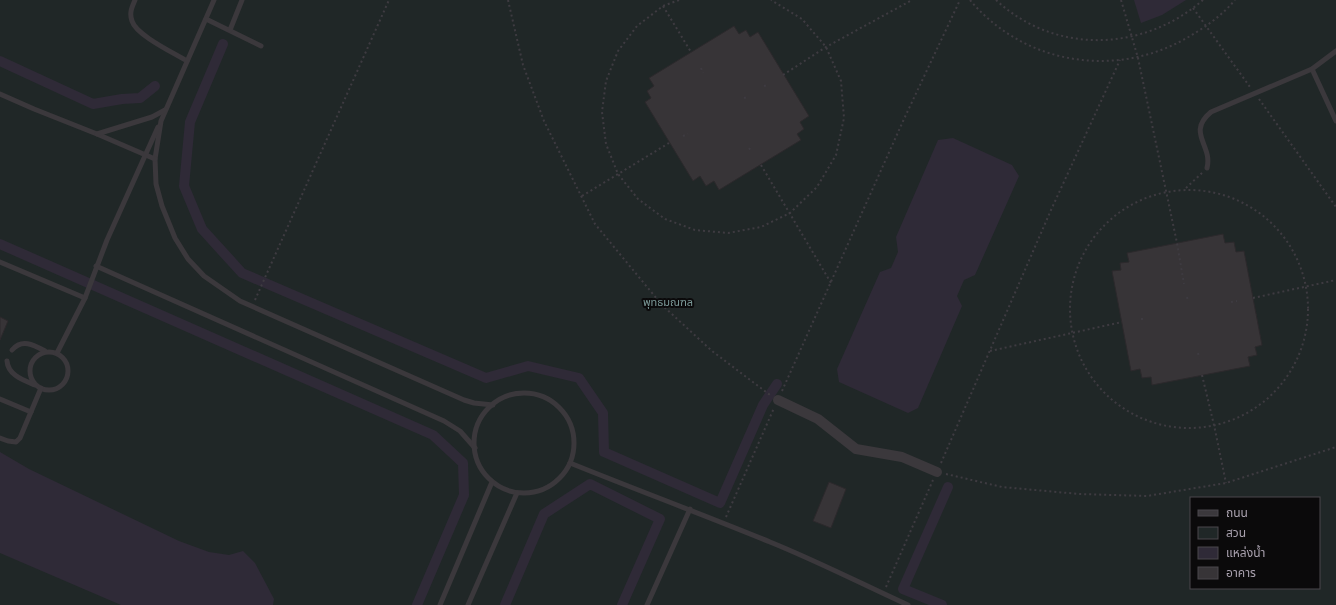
<svg xmlns="http://www.w3.org/2000/svg" width="1336" height="605" viewBox="0 0 1336 605" font-family="Roboto,'Noto Sans Thai',sans-serif">
<style>
.green{fill:#202727;fill-rule:evenodd}
.water{fill:#2f2a37}
.lines{fill:none;stroke-linecap:round;stroke-linejoin:round}
.canal{stroke:#2f2a37;stroke-width:10}
.building{fill:#373437;stroke:#2c292c}
.path{stroke:#3e3b41;stroke-width:2;stroke-dasharray:2 3;stroke-linecap:butt}
.lane{stroke:#3b383c;stroke-width:5}
.street{stroke:#3b383c;stroke-width:10}
.labels{text-anchor:middle;stroke-width:4;stroke-linejoin:round;paint-order:stroke}
.park-label{font-size:11px;fill:#7b9998;stroke:#0b0a0b}
</style>
<rect width="100%" height="100%" fill="#100f10"/>
<!-- green -->
<path class="green" d="M0,0H1336V605H0ZM1191,498H1319V588H1191Z"/>
<!-- water -->
<g class="water">
<path d="M1134,0H1186L1162,15L1141,23Z"/>
<path d="M953,138L1012,165L1019,176L975,275L964,280L957,296L962,306L918,408L908,413L839,382L837,369L880,272L891,268L898,252L896,237L938,140Z"/>
<path d="M0,452L29,469L179,541L209,552L229,555L243,551L255,563L274,599L273,605H121L0,553Z"/>
</g>
<g class="lines">
<!-- canal -->
<g class="canal">
<path d="M223,44L190,122L184,186L202,229L242,273L486,378L528,366L579,378L603,413L604,452L720,503L763,405L777,384"/>
<path d="M0,61L93,104L122,99L140,98L155,86"/>
<path d="M0,244L433,435L463,463L464,495L417,605"/>
<path d="M505,605L544,514L590,484L660,519L622,605"/>
<path d="M942,605L903,589L948,487"/>
</g>
</g>
<!-- building -->
<g class="building">
<path d="M734,26L739,34L746,30L750,37L758,32L809,116L800,122L804,129L797,134L801,140L719,190L714,181L706,186L700,176L693,181L645,102L651,98L647,91L654,86L649,78Z"/>
<path d="M1223,234L1225,243L1234,242L1236,252L1244,251L1262,345L1255,347L1257,355L1248,357L1250,366L1152,385L1151,377L1142,378L1140,369L1131,371L1112,271L1121,270L1120,263L1129,262L1127,253Z"/>
<path d="M0,317L8,321L0,340Z"/>
<path d="M829,482L846,489L831,528L813,521Z"/>
</g>
<g class="lines">
<!-- path -->
<g class="path">
<path d="M508,0L523,65L544,121L595,224L662,305L712,351L770,395"/>
<path d="M679,0L663,6L637,26L618,51L606,81L602,112L606,144L618,174L638,199L665,219L695,230L728,233L761,227L790,213L817,187L836,155L844,118L841,81L826,47L802,19L771,0"/>
<path d="M970,0C1026,67 1122,80 1195,33C1210,24 1224,13 1235,0"/>
<path d="M996,0C1055,55 1143,52 1203,0"/>
<path d="M1121,0L1138,58L1177,243L1184,284"/>
<path d="M663,6L691,52"/>
<path d="M1193,8L1250,87"/>
<path d="M701,68L703,73"/>
<path d="M783,75L826,47L912,0"/>
<path d="M764,86L768,85"/>
<path d="M744,98L748,97"/>
<path d="M1259,99L1336,207"/>
<path d="M683,136L688,134"/>
<path d="M749,148L751,151"/>
<path d="M761,165L831,283"/>
<path d="M1186,188L1203,172"/>
<circle cx="1189" cy="309" r="119"/>
<path d="M582,196L669,143"/>
<path d="M1187,297L1188,302"/>
<path d="M1253,298L1336,280"/>
<path d="M255,300L389,0"/>
<path d="M1231,302L1237,301"/>
<path d="M1141,319H1145"/>
<path d="M990,351L1122,322"/>
<path d="M1198,353L1199,358"/>
<path d="M1202,375L1214,425L1226,483"/>
<path d="M782,391L904,119L960,0"/>
<path d="M941,463L1051,210L1120,60"/>
<path d="M946,474L1002,487L1079,494L1147,496L1226,483L1336,447"/>
<path d="M726,517L774,408"/>
<path d="M886,587L933,480"/>
</g>
<!-- lane -->
<g class="lane">
<path d="M135,0C132,7 129,13 132,21C136,35 174,53 187,61"/>
<path d="M214,0L161,121L155,159L156,184L162,206L175,238L188,259L204,276L240,301L464,400L474,403L493,405"/>
<path d="M206,19L261,46"/>
<path d="M230,30L242,0"/>
<path d="M1312,69L1336,121"/>
<path d="M0,94L34,109L97,134L155,159"/>
<path d="M97,134L152,117L165,110"/>
<path d="M1207,168C1213,145 1186,133 1211,112L1312,69L1336,51"/>
<path d="M0,262L85,298"/>
<path d="M96,266L444,421L460,431L475,448"/>
<path d="M12,350C22,338 34,345 45,351"/>
<circle cx="49" cy="371" r="19"/>
<path d="M57,353L85,298L107,240L158,127"/>
<path d="M7,361C8,375 23,380 35,385"/>
<circle cx="524" cy="443" r="50"/>
<path d="M0,399L31,412"/>
<path d="M0,438L8,441L16,442L20,438L41,388"/>
<path d="M570,463C637,490 704,515 770,542C817,561 862,584 908,605"/>
<path d="M440,605L492,482"/>
<path d="M468,605L517,493"/>
<path d="M647,605L690,509"/>
</g>
<!-- street -->
<path class="street" d="M778,400L818,419L856,449L902,457L937,472"/>
</g>
<g class="labels">
<!-- park labels -->
<g class="park-label">
<text x="668" y="306">พุทธมณฑล</text>
</g>
</g>
<!-- legend -->
<rect x="1190" y="497" width="130" height="92" fill="#0b0a0b" stroke="#4b474d"/>
<rect x="1198" y="510" width="20" height="6" fill="#3b383c" stroke="#4b474d"/>
<text x="1226" y="517" font-size="12" fill="#aaa2af">ถนน</text>
<rect x="1198" y="527" width="20" height="12" fill="#202727" stroke="#4b474d"/>
<text x="1226" y="537" font-size="12" fill="#aaa2af">สวน</text>
<rect x="1198" y="547" width="20" height="12" fill="#2f2a37" stroke="#4b474d"/>
<text x="1226" y="557" font-size="12" fill="#aaa2af">แหล่งน้ำ</text>
<rect x="1198" y="567" width="20" height="12" fill="#373437" stroke="#4b474d"/>
<text x="1226" y="577" font-size="12" fill="#aaa2af">อาคาร</text>
</svg>
